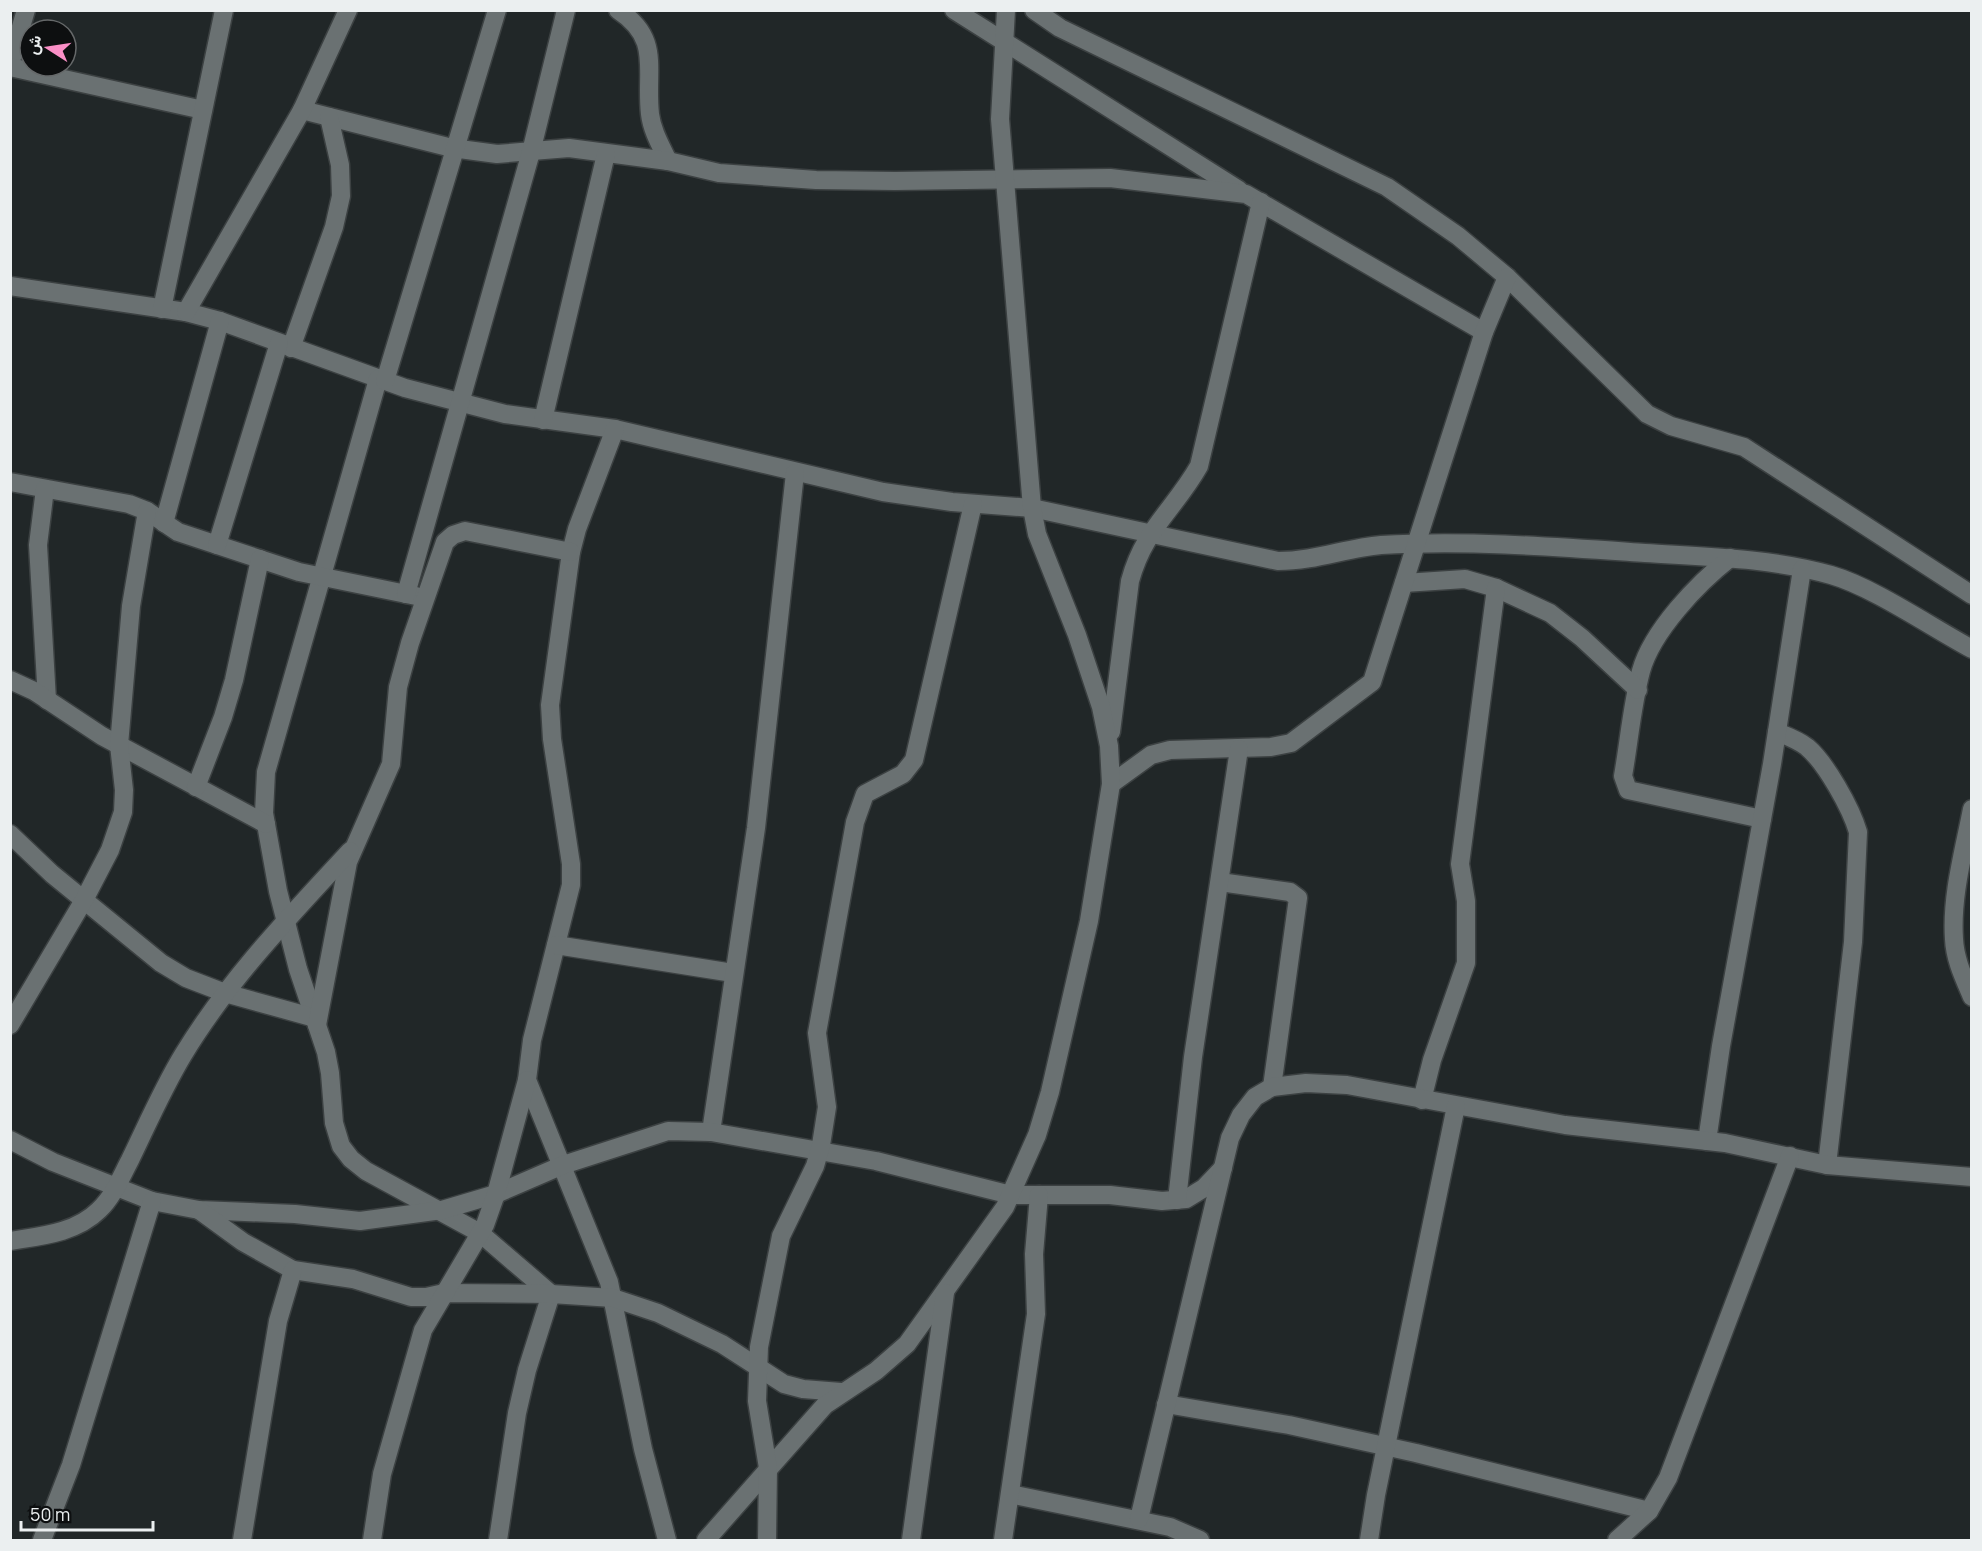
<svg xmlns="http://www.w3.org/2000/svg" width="1982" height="1551" viewBox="0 0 1982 1551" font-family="Manrope,Vazirmatn,sans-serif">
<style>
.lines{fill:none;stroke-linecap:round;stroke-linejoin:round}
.minor-casing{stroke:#3c4142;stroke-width:21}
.minor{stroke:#6a7172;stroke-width:18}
</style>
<rect width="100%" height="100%" fill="#212728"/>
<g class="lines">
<!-- minor casing -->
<g class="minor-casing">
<g id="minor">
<path d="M618,10C662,39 645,69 650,114C652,131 661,146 668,161"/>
<path d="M954,10L1239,190"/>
<path d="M1034,10L1060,28L1387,187L1458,236L1507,277L1647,414L1671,426L1744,447L1972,595"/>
<path d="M10,64L26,10"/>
<path d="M10,67L203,110"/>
<path d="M302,110L452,148L497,154L569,148L668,161L719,173L816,180L895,181L1110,178L1246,194L1484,332"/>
<path d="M10,286L186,312L220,321L405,388L505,414L615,429L883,492L952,502L1032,508L1278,561C1315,561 1346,548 1381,545C1469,540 1558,547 1645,553C1707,557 1771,558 1831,575C1873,587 1931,627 1972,649"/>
<path d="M162,309L224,10"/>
<path d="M186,312L302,110L348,10"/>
<path d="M291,348L334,227L341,196L340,165L329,117"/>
<path d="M378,379L266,772L264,813L278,891L298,969L326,1052L330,1073L334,1123L341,1146L351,1159L366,1171L480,1233L551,1294L527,1370L517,1413L498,1540"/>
<path d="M385,381L497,10"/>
<path d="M543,420L606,154"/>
<path d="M615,429L577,529L571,552L550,705L552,739L571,864V885L532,1040L527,1080L609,1282L643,1449L667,1540"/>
<path d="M10,482L129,504L147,511L178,532L299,572L416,596"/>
<path d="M45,489L38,545L47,700"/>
<path d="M164,523L220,321"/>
<path d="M217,545L279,343"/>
<path d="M1730,558C1698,583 1652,631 1641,671C1632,705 1629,742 1623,776L1628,790L1762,819"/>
<path d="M1404,583L1465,579L1496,588L1550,613L1582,638L1638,690"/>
<path d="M406,594L531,152L566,10"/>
<path d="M10,680L34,691L102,736L266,824"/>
<path d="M1111,732L1130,581C1144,529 1174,510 1199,466L1261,202"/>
<path d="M1777,732C1787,736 1798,740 1807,747C1826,763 1851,808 1858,832L1853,942L1827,1165"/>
<path d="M1111,784L1151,755L1170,750L1271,747L1291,743L1372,682L1484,332L1507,277"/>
<path d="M196,787L223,717L234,680L260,559"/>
<path d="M1972,809C1964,851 1951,896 1954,939C1955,960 1964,978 1972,997"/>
<path d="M10,834L52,874L161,963L186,978L225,993L315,1018"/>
<path d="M1220,882L1290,892L1298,898L1272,1087"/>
<path d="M556,945L733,973"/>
<path d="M10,1025L84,900L110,850L123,812L124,790L119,745L131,606L147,511"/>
<path d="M317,1025L348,862L391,764L398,687L410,643L445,542L453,535L465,531L571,552"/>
<path d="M1422,1100L1432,1060L1466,963V901L1460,864L1496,588"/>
<path d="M711,1132L756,828L795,473"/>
<path d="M10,1140L53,1162L152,1201L199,1210L295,1214L360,1221L442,1210L496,1194L563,1165L668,1131L711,1132L876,1161L1011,1195H1110L1162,1201L1186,1199L1204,1188L1223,1168"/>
<path d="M1707,1141L1721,1046L1772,764L1802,569"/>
<path d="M1177,1200L1193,1057L1239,749"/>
<path d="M199,1210L243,1242L293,1270L353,1279L411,1297H426L444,1293L551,1294L613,1298L658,1313L722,1344L784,1384L803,1389L841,1392"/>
<path d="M10,1241C41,1236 76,1233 99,1210C113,1197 121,1177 130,1160C147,1125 163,1088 183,1055C229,979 290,916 350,851"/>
<path d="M1166,1404L1289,1425L1416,1453L1649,1511"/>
<path d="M1010,1494L1170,1527L1200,1540"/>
<path d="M1139,1519L1230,1138L1241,1115L1255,1097L1272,1087L1306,1083L1347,1085L1565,1125L1725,1143L1827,1165L1972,1177"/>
<path d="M42,1540L71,1465L152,1201"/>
<path d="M242,1540L278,1321L293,1270"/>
<path d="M372,1540L382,1474L423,1330L485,1225L496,1194L527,1080"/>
<path d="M706,1540L825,1405L876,1371L907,1344L1005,1207L1037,1135L1050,1092L1089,921L1111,784L1109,746L1101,707L1077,635L1037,534L1032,508L1000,119L1006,10"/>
<path d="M767,1540L768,1468L757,1401L759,1347L781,1236L815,1166L821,1145L827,1107L817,1033L855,822L865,794L903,774L914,760L973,504"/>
<path d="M911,1540L945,1293"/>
<path d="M1003,1540L1036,1314L1034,1254L1039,1195"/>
<path d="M1369,1540L1376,1495L1456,1106"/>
<path d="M1617,1540L1649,1511L1668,1478L1790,1156"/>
</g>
</g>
<!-- minor -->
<use href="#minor" class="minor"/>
</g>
<!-- border -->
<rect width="1982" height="1551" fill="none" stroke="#ebeff0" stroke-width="24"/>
<!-- north arrow -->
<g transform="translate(48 48) rotate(282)"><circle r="28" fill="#0d0f10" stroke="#66696a" stroke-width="1.5"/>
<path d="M0-4.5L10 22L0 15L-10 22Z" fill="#fa8fc6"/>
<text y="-9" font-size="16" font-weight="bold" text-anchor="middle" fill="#ebeff0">ش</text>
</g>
<!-- scale -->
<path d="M21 1521v9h132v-9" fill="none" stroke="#ebeff0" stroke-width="3"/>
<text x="30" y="1521" font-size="18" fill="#ebeff0" stroke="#0d0f10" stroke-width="4.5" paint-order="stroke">50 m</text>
</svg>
